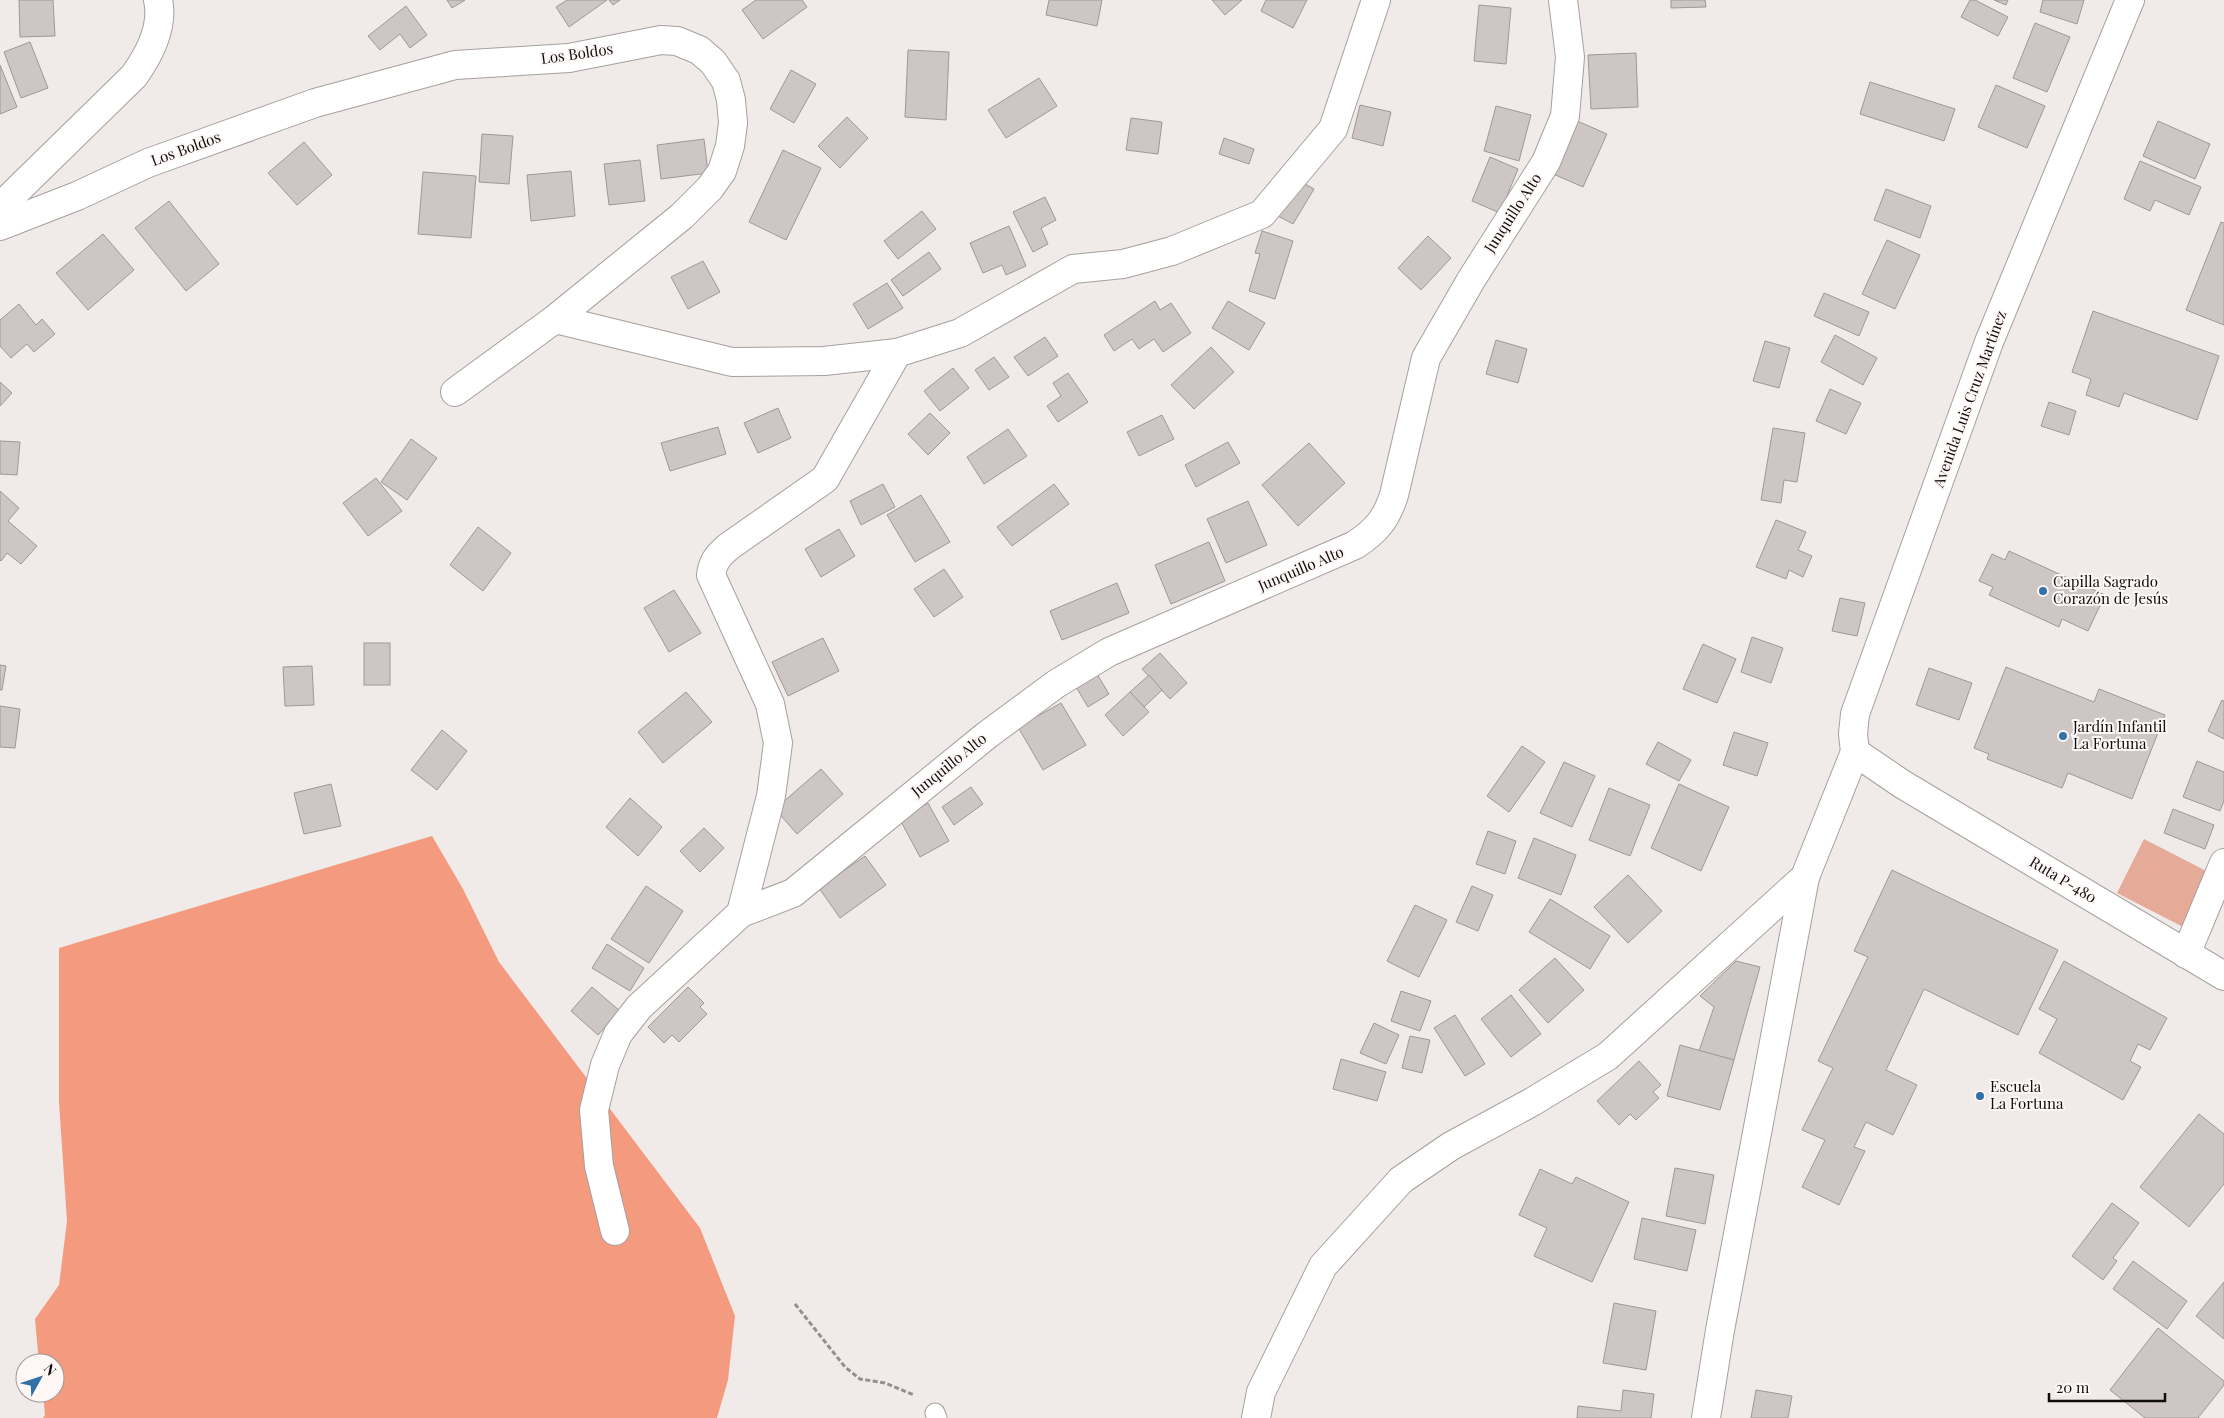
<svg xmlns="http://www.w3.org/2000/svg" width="2224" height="1418" viewBox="0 0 2224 1418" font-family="'Playfair Display',serif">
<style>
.green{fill:#e5aa98}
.forest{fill:#f49a7f}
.building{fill:#cdc6c4;stroke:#9e9896}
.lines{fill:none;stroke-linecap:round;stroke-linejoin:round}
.service-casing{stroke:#a6a09e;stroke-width:21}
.minor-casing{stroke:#a6a09e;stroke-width:30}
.tertiary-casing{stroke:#a6a09e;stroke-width:30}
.secondary-casing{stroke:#a6a09e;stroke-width:30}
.path{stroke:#95908f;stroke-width:3;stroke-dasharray:5 2.5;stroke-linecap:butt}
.service{stroke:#fff;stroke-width:19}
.minor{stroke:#fff;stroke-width:28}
.tertiary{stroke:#fff;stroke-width:28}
.secondary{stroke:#fff;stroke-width:28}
.poi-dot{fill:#3171a8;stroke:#fef7f5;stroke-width:2}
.labels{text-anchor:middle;stroke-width:4;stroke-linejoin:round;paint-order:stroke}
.street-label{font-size:15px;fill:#100d0d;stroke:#fef7f5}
.poi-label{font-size:15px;fill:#100d0d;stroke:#fef7f5;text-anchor:start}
</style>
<rect width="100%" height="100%" fill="#f0eae8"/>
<!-- green -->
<path class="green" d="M2144,839L2216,876L2189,930L2117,893Z"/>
<!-- forest -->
<path class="forest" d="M432,836L463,889L499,962L700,1228L735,1316L728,1380L717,1418H43L45,1415L43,1393H55V1363H39L35,1319L59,1285L67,1221L59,1102V948Z"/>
<!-- building -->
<g class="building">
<path d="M19,0H53L55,36L20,37Z"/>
<path d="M447,0H465L452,8Z"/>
<path d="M567,0H607L569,27L556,7Z"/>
<path d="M609,0H620L613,5Z"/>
<path d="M756,0H802L807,7L763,39L742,10Z"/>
<path d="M1049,0H1102L1097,26L1046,15Z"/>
<path d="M1212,0H1242L1225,15Z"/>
<path d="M1266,0H1307L1293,28L1261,11Z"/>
<path d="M1671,0H1705L1706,7L1671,8Z"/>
<path d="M1970,0H1975L2008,17L1998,36L1961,17Z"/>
<path d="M1994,0H2008L2006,5Z"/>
<path d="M2043,0H2084L2077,24L2040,12Z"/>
<path d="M1479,5L1511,8L1506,64L1474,61Z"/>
<path d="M406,6L427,35L410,48L400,34L380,50L368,36Z"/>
<path d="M2035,23L2070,37L2047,92L2013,78Z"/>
<path d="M30,42L48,88L21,98L4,52Z"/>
<path d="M908,50L949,52L946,120L905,117Z"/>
<path d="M1636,53L1638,107L1591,109L1588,55Z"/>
<path d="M0,65L17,107L0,114Z"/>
<path d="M791,70L816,84L794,123L770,109Z"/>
<path d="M1039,78L1057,106L1006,138L988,110Z"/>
<path d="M1870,82L1955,109L1944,141L1860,114Z"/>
<path d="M1996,85L2045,106L2027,148L1978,127Z"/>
<path d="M1360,105L1391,112L1383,146L1352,138Z"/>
<path d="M1496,106L1531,115L1519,161L1484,151Z"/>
<path d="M847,117L868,138L840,168L818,146Z"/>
<path d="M1131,118L1162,122L1158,154L1126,150Z"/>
<path d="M1575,120L1607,134L1583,187L1551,173Z"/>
<path d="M2158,121L2210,144L2195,179L2143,156Z"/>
<path d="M482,134L513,136L509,184L479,182Z"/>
<path d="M1224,138L1254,149L1249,164L1219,154Z"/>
<path d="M704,139L708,173L661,179L657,145Z"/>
<path d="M304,142L332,175L297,205L268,173Z"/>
<path d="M783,150L821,168L786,240L749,222Z"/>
<path d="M1490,157L1518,169L1500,213L1472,201Z"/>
<path d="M640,160L645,201L609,205L604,164Z"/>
<path d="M2140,161L2201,187L2189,215L2155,200L2150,211L2124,199Z"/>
<path d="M571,171L575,216L531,221L527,175Z"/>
<path d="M423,172L476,176L471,238L418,234Z"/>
<path d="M1296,179L1314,189L1293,224L1276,215Z"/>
<path d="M1886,189L1931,206L1920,238L1874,220Z"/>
<path d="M1045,197L1056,220L1041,228L1048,244L1033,252L1013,212Z"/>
<path d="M169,201L219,264L186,291L135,228Z"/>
<path d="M922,211L936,229L898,259L884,241Z"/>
<path d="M2221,222L2224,223V325L2186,310Z"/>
<path d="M1009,226L1026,266L1006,275L1002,265L983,273L970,243Z"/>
<path d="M1262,231L1293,241L1275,299L1249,291L1260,254L1255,253Z"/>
<path d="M103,234L134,270L88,310L56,273Z"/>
<path d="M1428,236L1451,258L1421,290L1398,268Z"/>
<path d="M1887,240L1920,255L1895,309L1862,294Z"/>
<path d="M929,252L941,269L903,296L891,280Z"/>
<path d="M703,261L720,292L688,309L671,277Z"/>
<path d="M887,283L903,308L868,329L853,304Z"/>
<path d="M1824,293L1869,312L1859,336L1814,316Z"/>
<path d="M1155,301L1160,310L1171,303L1191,333L1163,352L1154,339L1139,349L1132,339L1114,351L1104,335Z"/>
<path d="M1228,301L1265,323L1249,350L1212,328Z"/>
<path d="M19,304L36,325L42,319L55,334L34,352L27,344L11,358L0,346V320Z"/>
<path d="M2093,311L2219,356L2197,420L2124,393L2119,407L2086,395L2091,379L2072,372Z"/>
<path d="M1835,335L1877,358L1863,385L1821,362Z"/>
<path d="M1045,337L1058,356L1028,376L1014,357Z"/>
<path d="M1496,340L1527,349L1518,383L1486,374Z"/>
<path d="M1765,341L1790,348L1779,388L1753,381Z"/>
<path d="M1211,347L1234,372L1194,409L1171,385Z"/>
<path d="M994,357L1009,377L989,390L975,370Z"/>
<path d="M953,368L969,388L940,411L924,391Z"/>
<path d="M1068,373L1088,402L1058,422L1047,406L1061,396L1053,383Z"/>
<path d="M0,382L12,393L0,406Z"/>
<path d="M1830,389L1861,403L1846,434L1816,421Z"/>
<path d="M2049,402L2076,411L2069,435L2041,426Z"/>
<path d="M778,408L791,438L758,453L744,423Z"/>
<path d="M930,413L950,433L928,455L908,434Z"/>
<path d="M1162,415L1174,439L1139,456L1127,432Z"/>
<path d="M718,427L726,454L670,471L661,443Z"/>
<path d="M1773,428L1805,433L1797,482L1784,480L1781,503L1761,500Z"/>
<path d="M1008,429L1027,456L984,484L967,457Z"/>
<path d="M411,439L437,458L407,500L381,482Z"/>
<path d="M0,441L20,442L17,475L0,474Z"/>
<path d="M1228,442L1240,463L1196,487L1185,465Z"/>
<path d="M1309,443L1345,483L1298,526L1262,485Z"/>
<path d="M376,478L402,511L368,536L343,503Z"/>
<path d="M883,484L895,507L861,525L850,501Z"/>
<path d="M1054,484L1069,504L1012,546L997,527Z"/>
<path d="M0,491L19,508L8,521L37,546L21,564L7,553L1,561L0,560Z"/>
<path d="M921,495L950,542L915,562L887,515Z"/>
<path d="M1248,501L1267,545L1226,563L1207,519Z"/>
<path d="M1776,520L1806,532L1798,550L1812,556L1803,577L1789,570L1786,579L1756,567Z"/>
<path d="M478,527L511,553L483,591L450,565Z"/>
<path d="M839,529L855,556L821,577L805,549Z"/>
<path d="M1209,542L1225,581L1171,604L1155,565Z"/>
<path d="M2009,551L2105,595L2088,631L2062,619L2059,627L1989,595L1993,587L1979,581L1992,554L2005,560Z"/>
<path d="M944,569L963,597L934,617L914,589Z"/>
<path d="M1117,583L1129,613L1062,640L1050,611Z"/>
<path d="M674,590L701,633L669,652L644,608Z"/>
<path d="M1840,598L1865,603L1857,636L1832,631Z"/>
<path d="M1752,637L1783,648L1771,683L1741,672Z"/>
<path d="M823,638L839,671L788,696L772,662Z"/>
<rect x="364" y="643" width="26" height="42"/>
<path d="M1703,644L1736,659L1717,703L1683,689Z"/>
<path d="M1160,653L1187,683L1170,699L1142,669Z"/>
<path d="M0,665L6,666L2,690H0Z"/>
<path d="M312,666L314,705L285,706L283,667Z"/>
<path d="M2006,667L2094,702L2099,689L2165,715L2132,799L2068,773L2062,788L1987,759L1989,754L1974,748Z"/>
<path d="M1929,668L1972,683L1959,720L1916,705Z"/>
<path d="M1097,674L1109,694L1088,707L1076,687Z"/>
<path d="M1149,675L1162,690L1144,707L1130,692Z"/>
<path d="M686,692L712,722L663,763L638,732Z"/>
<path d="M1130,692L1149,712L1123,736L1105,715Z"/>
<path d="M2222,700L2224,701V739L2208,731Z"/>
<path d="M1061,703L1086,745L1043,770L1018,727Z"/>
<path d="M0,706L20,709L15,748L0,747Z"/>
<path d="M442,730L467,751L437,790L411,770Z"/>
<path d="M1734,732L1768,743L1757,776L1723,765Z"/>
<path d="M1658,742L1691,760L1679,781L1646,764Z"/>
<path d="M1522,746L1545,762L1509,812L1487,796Z"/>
<path d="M2197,761L2224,772V801L2220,811L2183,797Z"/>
<path d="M1564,762L1595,776L1572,827L1540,813Z"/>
<path d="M821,769L843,794L797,834L775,809Z"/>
<path d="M331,784L341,826L304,834L294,793Z"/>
<path d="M1679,784L1729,807L1701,871L1651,848Z"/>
<path d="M971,787L983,804L954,825L942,807Z"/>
<path d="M1609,788L1650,805L1630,856L1589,840Z"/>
<path d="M630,798L662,827L638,856L606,827Z"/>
<path d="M928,803L949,841L920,857L899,818Z"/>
<path d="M2173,809L2214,825L2205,849L2164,833Z"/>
<path d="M704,828L724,848L700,872L680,851Z"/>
<path d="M1488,831L1516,841L1505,874L1476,864Z"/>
<path d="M1534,838L1576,855L1561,895L1518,878Z"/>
<path d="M865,856L886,885L840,918L819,888Z"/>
<path d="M1892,870L2058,950L2018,1035L1924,989L1886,1070L1917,1085L1893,1135L1866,1122L1854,1147L1865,1151L1839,1205L1802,1187L1825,1140L1802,1130L1833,1068L1818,1061L1868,957L1854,951Z"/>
<path d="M1628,875L1662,911L1628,943L1594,907Z"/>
<path d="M646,886L683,911L649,963L611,939Z"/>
<path d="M1472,886L1493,895L1478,931L1456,922Z"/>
<path d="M1550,899L1610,936L1590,969L1529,932Z"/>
<path d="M1415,905L1447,920L1419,977L1387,961Z"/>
<path d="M607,944L644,968L630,991L592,968Z"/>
<path d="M1555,958L1584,990L1548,1023L1519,990Z"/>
<path d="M1736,961L1760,967L1734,1060L1699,1051L1714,1007L1700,996Z"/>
<path d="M2064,961L2167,1018L2150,1050L2138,1044L2130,1061L2141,1067L2123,1100L2039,1053L2057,1019L2039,1009Z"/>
<path d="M592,987L620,1011L598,1035L571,1011Z"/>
<path d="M688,987L704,1003L700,1007L707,1014L679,1042L672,1035L664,1043L648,1027Z"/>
<path d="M1401,991L1431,1001L1420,1031L1391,1021Z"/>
<path d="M1511,995L1541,1034L1511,1057L1481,1019Z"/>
<path d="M1455,1015L1485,1064L1465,1076L1434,1028Z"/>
<path d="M1374,1023L1399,1035L1386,1064L1360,1053Z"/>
<path d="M1410,1036L1430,1040L1422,1073L1402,1068Z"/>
<path d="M1680,1045L1734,1060L1720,1110L1667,1096Z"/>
<path d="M1341,1059L1386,1072L1377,1101L1333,1089Z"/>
<path d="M1639,1061L1661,1085L1653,1092L1659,1098L1636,1120L1630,1114L1619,1125L1597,1101Z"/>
<path d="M2199,1114L2224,1134V1184L2189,1227L2140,1187Z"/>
<path d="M1675,1168L1714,1175L1705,1224L1666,1216Z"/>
<path d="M1540,1169L1572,1184L1576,1177L1629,1202L1592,1282L1534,1256L1547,1228L1519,1215Z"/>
<path d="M2112,1203L2139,1223L2113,1258L2117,1261L2103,1280L2072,1256Z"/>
<path d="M1642,1218L1696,1230L1687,1271L1634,1259Z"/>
<path d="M2133,1261L2187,1301L2167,1329L2113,1289Z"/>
<path d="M2224,1282V1339L2196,1316Z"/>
<path d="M1614,1303L1656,1311L1646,1370L1603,1363Z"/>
<path d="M2158,1328L2224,1381V1385L2198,1418H2145L2110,1390Z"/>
<path d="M1623,1390L1654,1394L1651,1418H1577L1578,1406L1621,1411Z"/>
<path d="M1756,1390L1792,1396L1788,1418H1751Z"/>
</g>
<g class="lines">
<!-- service casing -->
<g class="service-casing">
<path id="service" d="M935,1413L937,1418"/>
</g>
<!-- minor casing -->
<g class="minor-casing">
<g id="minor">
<path d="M0,226L77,196L148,163L315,103L455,65L569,58L661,40L677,41L699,50L713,62L726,81L731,100L733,123L730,146L722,171L710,188L682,216L555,319L455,392"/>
<path d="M555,319L732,362L824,361L897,353"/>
<path d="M741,913L771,796L778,743L770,704L711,575C713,561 718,556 728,547L825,479L897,353L960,333L1073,269L1123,264L1172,251L1262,214L1333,129L1376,0"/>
<path d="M2186,954L2224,863"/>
<path d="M615,1231L599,1166L594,1110L605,1065L618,1034L639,1007L741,913L793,893L987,735L1056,684L1109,652L1355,545C1376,531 1386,520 1394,495L1426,358L1471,280L1546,162L1565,116L1570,57L1563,0"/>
<path d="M1256,1418L1261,1392L1323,1266L1401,1180L1451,1146L1532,1102L1608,1056L1805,877"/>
<path d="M1706,1418L1720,1330L1805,877L1855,752"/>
</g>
</g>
<!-- tertiary casing -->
<g class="tertiary-casing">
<path id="tertiary" d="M2130,0L1989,342L1855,714L1853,734L1855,752L1902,784L2224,976"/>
</g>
<!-- secondary casing -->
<g class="secondary-casing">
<path id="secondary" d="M0,207L134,76C149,55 164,27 158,0"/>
</g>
<!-- path -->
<path class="path" d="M795,1304L845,1367L860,1379L885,1383L914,1395"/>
<!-- service -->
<use href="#service" class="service"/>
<!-- minor -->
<use href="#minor" class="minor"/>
<!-- tertiary -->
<use href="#tertiary" class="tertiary"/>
<!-- secondary -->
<use href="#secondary" class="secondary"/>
</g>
<!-- markers -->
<g class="poi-dot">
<circle cx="2043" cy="591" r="5"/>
<circle cx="2063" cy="736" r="5"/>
<circle cx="1980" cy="1096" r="5"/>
</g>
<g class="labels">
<!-- street labels -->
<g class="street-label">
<text transform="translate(577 54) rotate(-8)" y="5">Los Boldos</text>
<text transform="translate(186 149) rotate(-20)" y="5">Los Boldos</text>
<text transform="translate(1513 213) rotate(-57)" y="5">Junquillo Alto</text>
<text transform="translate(1970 399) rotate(-70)" y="5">Avenida Luis Cruz Martínez</text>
<text transform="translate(1301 569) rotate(-23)" y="5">Junquillo Alto</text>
<text transform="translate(949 765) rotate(-39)" y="5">Junquillo Alto</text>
<text transform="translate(2063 880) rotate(31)" y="5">Ruta P-480</text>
</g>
<!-- poi labels -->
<g class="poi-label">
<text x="2053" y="587">Capilla Sagrado<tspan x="2053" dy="17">Corazón de Jesús</tspan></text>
<text x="2073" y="732">Jardín Infantil<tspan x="2073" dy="17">La Fortuna</tspan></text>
<text x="1990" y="1092">Escuela<tspan x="1990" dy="17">La Fortuna</tspan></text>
</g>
</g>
<!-- north arrow -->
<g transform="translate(40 1378) rotate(50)"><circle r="24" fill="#fef7f5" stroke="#9f9998"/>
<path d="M0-4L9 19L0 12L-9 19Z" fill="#3171a8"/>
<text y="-8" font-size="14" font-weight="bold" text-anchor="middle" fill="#100d0d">N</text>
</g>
<!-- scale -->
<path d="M2049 1393v8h116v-8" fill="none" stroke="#100d0d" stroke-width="2.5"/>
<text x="2056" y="1393" font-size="15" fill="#100d0d" stroke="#fef7f5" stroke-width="4" paint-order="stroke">20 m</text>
</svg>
